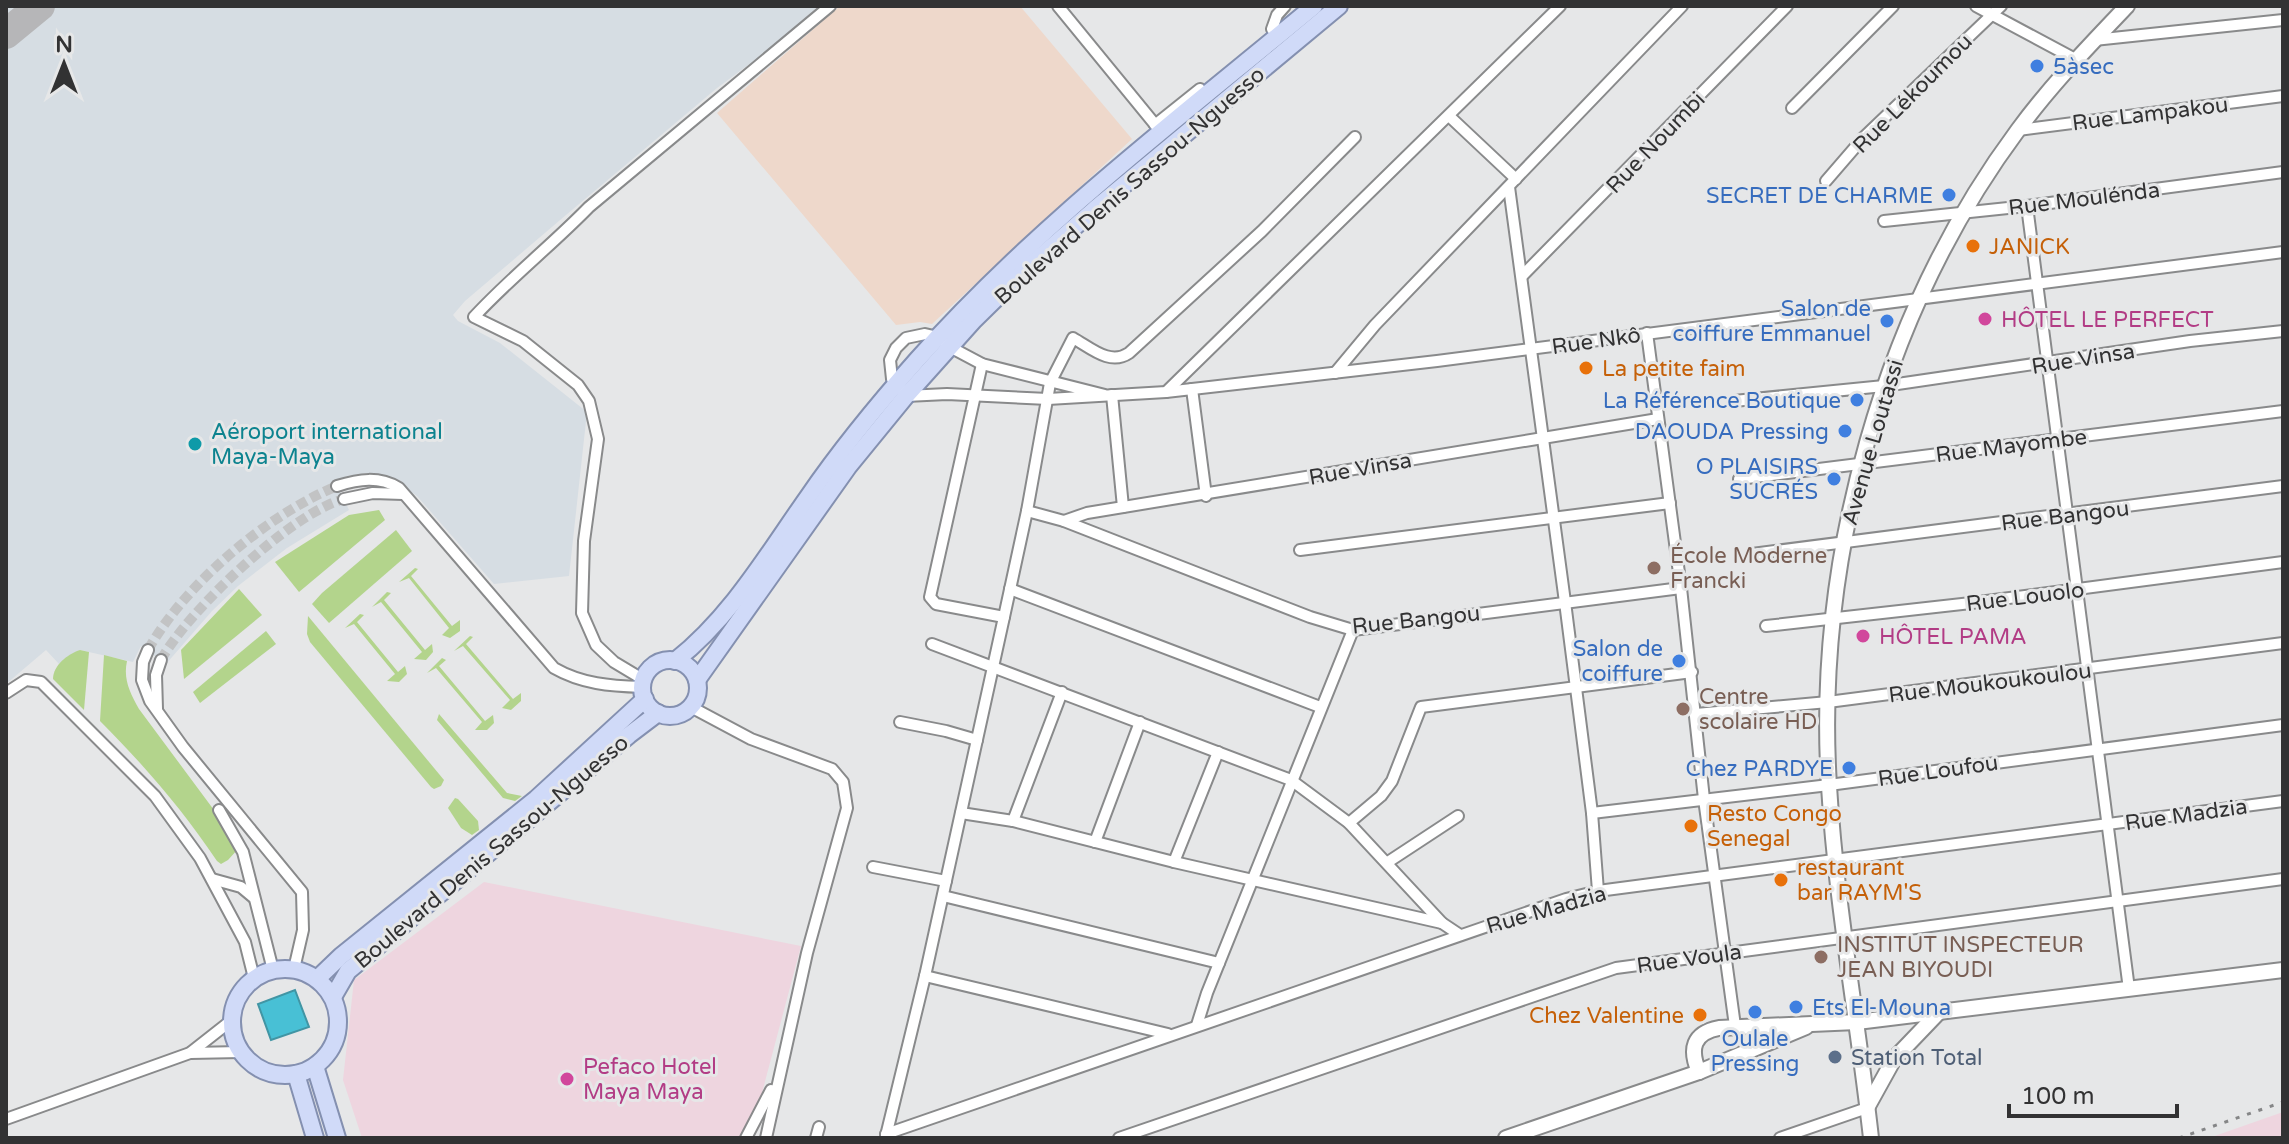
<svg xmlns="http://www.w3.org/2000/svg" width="2289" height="1144" viewBox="0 0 2289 1144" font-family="'Varela Round',sans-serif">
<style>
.commercial{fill:#eed5df}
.industrial{fill:#eed8cb}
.built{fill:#d6dde3}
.green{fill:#b3d48c}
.water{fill:#48c0d5;stroke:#4195a4;stroke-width:2}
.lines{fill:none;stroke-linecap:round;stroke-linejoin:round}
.taxiway{stroke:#b6b6b8;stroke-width:30}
.street-tunnel{stroke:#c2c3c4;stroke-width:10;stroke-dasharray:10 5;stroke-linecap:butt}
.street-casing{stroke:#898a8b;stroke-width:14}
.secondary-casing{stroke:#898a8b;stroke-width:18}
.primary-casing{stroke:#8490b0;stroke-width:20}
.street{stroke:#fff;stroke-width:10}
.secondary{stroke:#fff;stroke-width:14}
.primary{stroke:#d0daf8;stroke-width:16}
.rail{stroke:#858687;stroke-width:3;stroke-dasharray:4 8;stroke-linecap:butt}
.shop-dot{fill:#3f7fe0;stroke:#e6e7e8;stroke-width:3}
.food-dot{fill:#e8710a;stroke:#e6e7e8;stroke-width:3}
.hotel-dot{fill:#d1479c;stroke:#e6e7e8;stroke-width:3}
.culture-dot{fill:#0f9aa8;stroke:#e6e7e8;stroke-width:3}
.education-dot{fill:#8d6e63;stroke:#e6e7e8;stroke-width:3}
.service-dot{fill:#5c6f8a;stroke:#e6e7e8;stroke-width:3}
.labels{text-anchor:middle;stroke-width:6;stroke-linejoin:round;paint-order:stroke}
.shop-label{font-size:22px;fill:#366cbe;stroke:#e6e7e8;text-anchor:end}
.street-label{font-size:22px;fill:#323233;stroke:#e6e7e8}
.food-label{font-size:22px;fill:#c56008;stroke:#e6e7e8;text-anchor:start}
.hotel-label{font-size:22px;fill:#b23c85;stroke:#e6e7e8;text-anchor:start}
.culture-label{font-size:22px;fill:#0d838f;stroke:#e6e7e8;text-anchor:start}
.education-label{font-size:22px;fill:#785e54;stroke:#e6e7e8;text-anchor:start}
.service-label{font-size:22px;fill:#4e5e75;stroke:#e6e7e8;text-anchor:start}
</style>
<rect width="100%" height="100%" fill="#e6e7e8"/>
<!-- commercial -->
<g class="commercial">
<path d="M484,882L801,946L763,1089L754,1138H362L343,1080L354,980Z"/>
<path d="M2283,1112V1138H2209Z"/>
</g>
<!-- industrial -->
<path class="industrial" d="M840,6H1020L1132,139L932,324L920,322L896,325L717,113Z"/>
<!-- built -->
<path class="built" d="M6,6H819L763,54L717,88L566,215L465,301L453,315L458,321L500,343L587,412L569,576L494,584L417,496L396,481L383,476L368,473L347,476L336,483L349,510L287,548L238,586L212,611L166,664L141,646L133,662L80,650L59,664L46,650L6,684Z"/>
<!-- green -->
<g class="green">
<path d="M379,510L385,520L299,592L275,562L349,515Z"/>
<path d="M396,530L412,551L329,623L312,604L322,593Z"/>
<path d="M415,568L418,569L411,576L452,626L460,620V631L450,638L442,635L449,628L409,578L399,582Z"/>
<path d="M239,589L262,615L184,679L181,650Z"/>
<path d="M387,592L391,593L384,600L425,650L432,644L433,652L426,660L414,659L422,652L381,602L372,607Z"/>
<path d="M360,614L364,615L357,622L398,672L405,666L407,674L399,682L387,681L395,674L354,624L345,628Z"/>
<path d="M308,616L444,780L441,786L434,789L431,787L310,642L307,634Z"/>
<path d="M266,631L276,644L200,703L193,692Z"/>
<path d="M470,636L473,637L466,644L513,699L521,693V701L511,710L502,708L510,700L463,646L454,651Z"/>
<path d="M80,650L89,652L84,710L53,679C53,665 68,654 80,650Z"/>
<path d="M104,655L127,661C123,679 130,693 139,709L231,833L238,849L228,860L221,864L217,861C182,809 144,765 100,721Z"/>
<path d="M442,658L446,660L439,666L485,721L493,715L494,723L487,730H475L482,722L436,668L427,673Z"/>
<path d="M439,714L507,793L522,796L515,801L503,798L437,720Z"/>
<path d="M455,798L458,799L478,821L479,830L472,835L461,828L448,808Z"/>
</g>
<!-- water -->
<path class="water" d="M295,990L309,1027L271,1040L258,1004Z"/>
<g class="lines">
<!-- taxiway -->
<path class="taxiway" d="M6,34L40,6"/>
<!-- street-tunnel -->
<g class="street-tunnel">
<path d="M148,650C185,584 267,515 337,486"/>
<path d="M161,660C187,612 291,513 344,499"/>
</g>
<!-- street casing -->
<g class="street-casing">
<g id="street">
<path d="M1058,6L1162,133"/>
<path d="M1976,6L2075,59"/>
<path d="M1277,36L1272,29L1277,15L1285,6"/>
<path d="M2094,40L2283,20"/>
<path d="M1792,108L1893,6"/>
<path d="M1449,116L1516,179"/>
<path d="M1155,125L1200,89"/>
<path d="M2018,130L2283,96"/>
<path d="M1826,181L1864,137L2001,6"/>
<path d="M1509,187L1565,602L1592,813L1598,891"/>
<path d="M2027,206L2129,989"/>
<path d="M1884,221L2027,206L2283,172"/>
<path d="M1522,276L1787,6"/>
<path d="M1647,333L1681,588L1704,799L1735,1026"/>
<path d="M982,364L930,597L936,604L1004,617"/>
<path d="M1335,373L1375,325L1682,6"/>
<path d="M1192,389L1206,496"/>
<path d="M1166,392L1560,6"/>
<path d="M1105,395L982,364L950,347L938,337L925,334L906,338L896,348L890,360L892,379L906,396L947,394L1048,399L1166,392L1437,361L2283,252"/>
<path d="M1112,395L1123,507"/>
<path d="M1734,401L1884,386L2190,341L2283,331"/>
<path d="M1739,479L2283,411"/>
<path d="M337,486C359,479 379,476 399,488L554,668C582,684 610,686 642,687"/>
<path d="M344,499L373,493L403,494"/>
<path d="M1027,511L1064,521L1310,617L1353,630L1681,588"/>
<path d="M1064,521L1087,513L1658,419"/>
<path d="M1300,550L1670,503"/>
<path d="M1752,554L2283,486"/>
<path d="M1010,589L1320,707"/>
<path d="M1766,626L1971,603L2283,562"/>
<path d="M932,644L1291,780L1349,823L1442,923L1460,935"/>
<path d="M148,650L143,662L142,680L150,701L183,747L302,892L303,930L294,969"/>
<path d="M644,680L614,662L596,645L582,613L584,541L598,439L589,401L578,385L523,341L474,317C510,278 552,245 589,207L830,6"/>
<path d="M6,693L26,680L41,682L155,796L200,858L245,942L254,978"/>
<path d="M691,707L751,739L832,769L843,782L847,808L807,953L766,1138"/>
<path d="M157,709L156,675L161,660"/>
<path d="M1696,714L1828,702L2283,643"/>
<path d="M900,722L946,731L977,740"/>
<path d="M219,810L243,852L273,970"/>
<path d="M961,813L1013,821L1174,862L1442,923"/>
<path d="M1592,813L1829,785L2283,725"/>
<path d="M1013,821L1062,692"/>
<path d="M1349,823L1381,796L1392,781L1421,707L1692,672"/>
<path d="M1095,842L1140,722"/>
<path d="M1174,862L1218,752"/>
<path d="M1388,862L1458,816"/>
<path d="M873,867L946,881"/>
<path d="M212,879L241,887L253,897"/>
<path d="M943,896L1219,963"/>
<path d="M925,976L1168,1034"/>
<path d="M1197,1025L1207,993L1353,630"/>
<path d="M190,1053L241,1052"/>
<path d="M6,1119L190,1053L232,1020"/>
<path d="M886,1134L1566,899L1598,891L2283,801"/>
<path d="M886,1136L925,976L1004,617L1027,511L1050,383L1073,338C1091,348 1110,366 1129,353L1262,231L1355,137"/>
<path d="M746,1138L771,1090"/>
<path d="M816,1138L819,1127"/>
<path d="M1119,1138L1616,968L2283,879"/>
<path d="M1780,1138L1867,1108"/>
</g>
</g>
<!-- secondary casing -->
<g class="secondary-casing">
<g id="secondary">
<path d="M1699,1072C1689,1049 1693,1033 1719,1028L1857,1022L2283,970"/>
<path d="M1868,1106L1894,1059L1939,1012"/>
<path d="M1506,1138L1699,1072L1806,1027"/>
<path d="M1871,1138C1858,1021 1836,904 1829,786C1815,560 1882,313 2018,130C2051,85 2089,46 2127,6"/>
</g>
</g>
<!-- primary casing -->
<g class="primary-casing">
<g id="primary">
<circle cx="670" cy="688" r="28"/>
<path d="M675,661C731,617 767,555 808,497C841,449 878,404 917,360C1035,227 1178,119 1314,6"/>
<path d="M697,680L848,467L906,396L974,320L1024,271L1095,209L1339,6"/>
<circle cx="285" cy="1022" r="53"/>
<path d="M317,979L341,956L536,799L645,699"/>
<path d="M333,997L348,971L629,735L658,713"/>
<path d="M315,1066L337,1138"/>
<path d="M296,1074L315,1138"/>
</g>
</g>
<!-- street -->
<use href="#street" class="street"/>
<!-- secondary -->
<use href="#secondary" class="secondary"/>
<!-- primary -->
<use href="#primary" class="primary"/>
<!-- rail -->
<path class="rail" d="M2179,1138L2283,1102"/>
</g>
<!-- markers -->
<g class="shop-dot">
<circle cx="2037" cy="66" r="8"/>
<circle cx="1949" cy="195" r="8"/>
<circle cx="1887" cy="321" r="8"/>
<circle cx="1857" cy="400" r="8"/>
<circle cx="1845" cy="431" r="8"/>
<circle cx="1834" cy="479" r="8"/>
<circle cx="1679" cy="661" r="8"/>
<circle cx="1849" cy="768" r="8"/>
<circle cx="1796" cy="1007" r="8"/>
<circle cx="1755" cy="1012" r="8"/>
</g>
<g class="food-dot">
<circle cx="1973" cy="246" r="8"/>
<circle cx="1586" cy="368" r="8"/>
<circle cx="1691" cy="826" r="8"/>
<circle cx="1781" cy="880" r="8"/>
<circle cx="1700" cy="1015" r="8"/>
</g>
<g class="hotel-dot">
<circle cx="1985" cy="319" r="8"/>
<circle cx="1863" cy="636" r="8"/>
<circle cx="567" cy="1079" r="8"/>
</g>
<circle class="culture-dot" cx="195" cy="444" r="8"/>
<g class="education-dot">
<circle cx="1654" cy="568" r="8"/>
<circle cx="1683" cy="709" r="8"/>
<circle cx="1821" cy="957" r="8"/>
</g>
<circle class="service-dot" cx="1835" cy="1057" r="8"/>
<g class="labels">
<!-- shop labels -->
<g class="shop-label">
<text x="2053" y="74" text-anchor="start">5àsec</text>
<text x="1933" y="203">SECRET DE CHARME</text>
<text x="1871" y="316">Salon de<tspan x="1871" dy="25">coiffure Emmanuel</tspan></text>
<text x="1841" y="408">La Référence Boutique</text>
<text x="1829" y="439">DAOUDA Pressing</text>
<text x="1818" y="474">O PLAISIRS<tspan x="1818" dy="25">SUCRÉS</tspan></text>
<text x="1663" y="656">Salon de<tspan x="1663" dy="25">coiffure</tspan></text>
<text x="1833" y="776">Chez PARDYE</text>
<text x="1812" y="1015" text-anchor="start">Ets El-Mouna</text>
<text x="1755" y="1046" text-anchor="middle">Oulale<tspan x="1755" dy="25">Pressing</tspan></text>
</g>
<!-- street labels -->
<g class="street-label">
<text transform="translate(1912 93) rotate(-45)" y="8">Rue Lékoumou</text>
<text transform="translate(2150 113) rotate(-7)" y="8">Rue Lampakou</text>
<text transform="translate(1655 142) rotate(-46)" y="8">Rue Noumbi</text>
<text transform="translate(1129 185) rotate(-41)" y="8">Boulevard Denis Sassou-Nguesso</text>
<text transform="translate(2084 198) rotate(-7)" y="8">Rue Moulénda</text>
<text transform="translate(1596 340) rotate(-8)" y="8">Rue Nkô</text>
<text transform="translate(2083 358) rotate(-9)" y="8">Rue Vinsa</text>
<text transform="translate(1872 442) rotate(-74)" y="8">Avenue Loutassi</text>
<text transform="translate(2011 445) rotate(-7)" y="8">Rue Mayombe</text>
<text transform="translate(1360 468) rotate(-10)" y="8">Rue Vinsa</text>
<text transform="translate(2065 515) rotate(-7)" y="8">Rue Bangou</text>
<text transform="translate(2025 596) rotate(-7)" y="8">Rue Louolo</text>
<text transform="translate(1416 619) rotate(-6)" y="8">Rue Bangou</text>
<text transform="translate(1990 682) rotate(-7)" y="8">Rue Moukoukoulou</text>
<text transform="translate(1938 770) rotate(-8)" y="8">Rue Loufou</text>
<text transform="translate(2186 814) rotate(-8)" y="8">Rue Madzia</text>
<text transform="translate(491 851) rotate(-40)" y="8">Boulevard Denis Sassou-Nguesso</text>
<text transform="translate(1546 909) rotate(-16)" y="8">Rue Madzia</text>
<text transform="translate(1689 958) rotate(-8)" y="8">Rue Voula</text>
</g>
<!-- food labels -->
<g class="food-label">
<text x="1989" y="254">JANICK</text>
<text x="1602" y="376">La petite faim</text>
<text x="1707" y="821">Resto Congo<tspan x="1707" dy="25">Senegal</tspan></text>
<text x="1797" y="875">restaurant<tspan x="1797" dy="25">bar RAYM'S</tspan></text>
<text x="1684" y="1023" text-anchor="end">Chez Valentine</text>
</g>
<!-- hotel labels -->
<g class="hotel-label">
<text x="2001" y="327">HÔTEL LE PERFECT</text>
<text x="1879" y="644">HÔTEL PAMA</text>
<text x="583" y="1074">Pefaco Hotel<tspan x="583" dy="25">Maya Maya</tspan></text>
</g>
<!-- culture labels -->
<g class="culture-label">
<text x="211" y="439">Aéroport international<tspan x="211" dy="25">Maya-Maya</tspan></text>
</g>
<!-- education labels -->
<g class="education-label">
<text x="1670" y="563">École Moderne<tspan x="1670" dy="25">Francki</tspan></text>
<text x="1699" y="704">Centre<tspan x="1699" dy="25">scolaire HD</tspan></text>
<text x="1837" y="952">INSTITUT INSPECTEUR<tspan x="1837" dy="25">JEAN BIYOUDI</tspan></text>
</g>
<!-- service labels -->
<g class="service-label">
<text x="1851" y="1065">Station Total</text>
</g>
</g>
<!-- border -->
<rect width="2289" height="1144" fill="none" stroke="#323233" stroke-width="16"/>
<!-- north arrow -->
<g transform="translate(64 64)" stroke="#e6e7e8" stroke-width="6" paint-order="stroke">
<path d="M0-6L14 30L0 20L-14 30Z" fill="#323233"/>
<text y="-12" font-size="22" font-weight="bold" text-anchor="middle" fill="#323233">N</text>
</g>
<!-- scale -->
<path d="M2009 1104v12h168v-12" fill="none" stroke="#323233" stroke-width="4"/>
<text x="2021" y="1104" font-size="24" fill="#323233" stroke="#e6e7e8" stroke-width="6" paint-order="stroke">100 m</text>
</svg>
